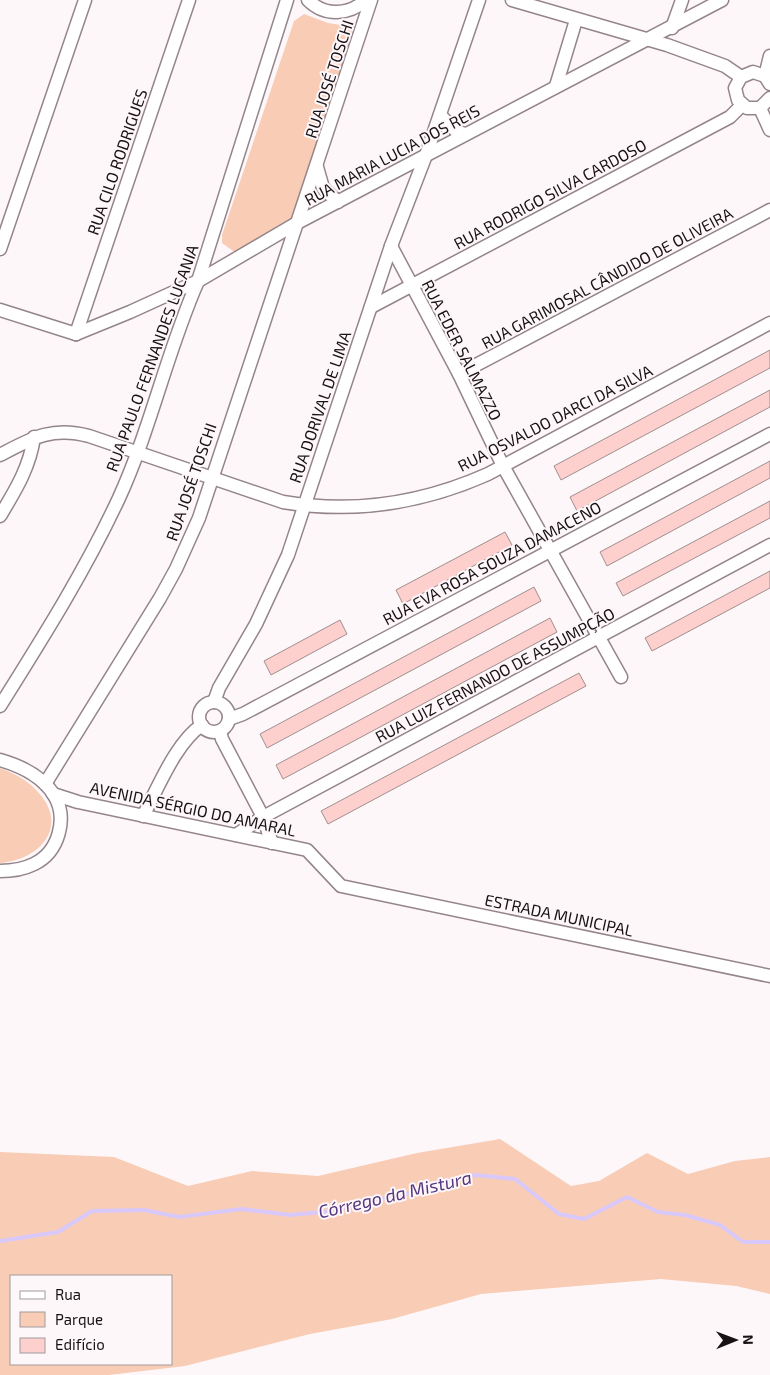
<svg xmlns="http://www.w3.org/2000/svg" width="770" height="1375" viewBox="0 0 770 1375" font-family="'Exo 2',sans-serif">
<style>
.green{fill:#f9ccb5;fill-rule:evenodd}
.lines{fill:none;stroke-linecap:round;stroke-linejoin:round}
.stream{stroke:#d9c9fa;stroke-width:4}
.building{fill:#fdcfcd;stroke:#9f8f8e}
.minor-casing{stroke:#94858b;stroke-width:15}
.minor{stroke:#fff;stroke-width:12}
.labels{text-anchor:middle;stroke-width:4;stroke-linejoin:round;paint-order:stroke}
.street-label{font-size:16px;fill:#181214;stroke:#fef7fa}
.water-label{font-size:18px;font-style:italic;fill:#54377e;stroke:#fef7fa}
</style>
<rect width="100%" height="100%" fill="#fef7fa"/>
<!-- green -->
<g class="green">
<path d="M304,14L328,23L347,26L352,32L351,43L295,220L237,251H233L222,243V235L294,21Z"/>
<path d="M0,768C13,773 26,779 36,790C71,825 41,860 0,863Z"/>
<path d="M500,1139L571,1186L599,1181L647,1153L688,1174L735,1161L770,1157V1294L736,1286L661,1279L481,1294L392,1319L310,1334L185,1366L109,1375H0V1152L114,1157L188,1186L252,1171L318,1176L417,1153ZM11,1276H171V1364H11Z"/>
</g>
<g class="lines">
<!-- stream -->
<path class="stream" d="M0,1241L58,1232L92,1211L144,1210L179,1217L241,1209L290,1215L333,1211L366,1201L402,1196L425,1185L475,1175L515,1179L559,1214L584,1219L627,1197L658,1212L685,1215L720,1225L743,1242H770"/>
</g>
<!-- building -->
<g class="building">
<path d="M770,350V368L561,480L554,466Z"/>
<path d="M770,390V407L577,511L570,497Z"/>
<path d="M770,461V478L607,566L600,552Z"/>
<path d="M770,501V518L623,596L616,583Z"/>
<path d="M505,532L512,545L403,604L396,590Z"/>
<path d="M770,571V588L652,651L645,638Z"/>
<path d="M534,587L541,601L267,748L260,734Z"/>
<path d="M550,618L557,632L283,779L276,765Z"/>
<path d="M340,620L347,634L271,675L264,661Z"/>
<path d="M579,673L586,686L328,824L321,811Z"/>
</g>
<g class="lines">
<!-- minor casing -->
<g class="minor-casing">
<g id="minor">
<path d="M308,0C325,17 349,15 366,0"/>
<path d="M512,0L667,45L725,66L741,77"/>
<path d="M672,28L682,0"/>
<path d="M765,76L770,56"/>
<path d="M770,84L765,76L753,72L741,77L735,88L738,100L747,108H760L770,98"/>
<path d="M556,86L576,20"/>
<path d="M760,108L770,130"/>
<path d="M440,115L456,131L465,134"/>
<path d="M317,167L323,188L338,202"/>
<path d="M391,246L459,374L503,466L621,677"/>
<path d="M0,249L85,0"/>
<path d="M371,307L730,117L742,105"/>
<path d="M0,310L76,334"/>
<path d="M76,334L130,312L198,281L297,223L722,0"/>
<path d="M76,334L189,0"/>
<path d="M459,374L770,210"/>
<path d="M0,455C32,438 52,426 89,436L283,502C354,514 423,503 488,474L770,323"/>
<path d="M0,516C15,491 30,467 34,437"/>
<path d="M214,702L219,688L256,624L288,555L391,246L426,155L479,0"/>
<circle cx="214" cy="717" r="15"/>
<path d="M0,706C42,639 85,571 119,498C151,428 167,351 198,281L287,0"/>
<path d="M229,719L243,714L770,434"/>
<path d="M220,731L222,739L263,817L272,843"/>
<path d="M0,760C21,766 42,776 54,795C68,818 59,852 34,864C24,869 11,871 0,871"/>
<path d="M45,784L160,598L176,569L199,518L371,0"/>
<path d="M53,794L78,802L307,850L341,886L770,976"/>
<path d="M143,816C158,788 176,742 202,725"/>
<path d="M236,835L263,817L770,545"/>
</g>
</g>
<!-- minor -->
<use href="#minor" class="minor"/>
</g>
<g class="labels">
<!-- street labels -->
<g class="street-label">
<text transform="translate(329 79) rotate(-72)" y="6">RUA JOSÉ TOSCHI</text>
<text transform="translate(392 155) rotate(-28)" y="6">RUA MARIA LUCIA DOS REIS</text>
<text transform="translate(117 162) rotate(-71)" y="6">RUA CILO RODRIGUES</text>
<text transform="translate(550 194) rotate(-28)" y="6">RUA RODRIGO SILVA CARDOSO</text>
<text transform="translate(607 278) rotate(-28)" y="6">RUA GARIMOSAL CÂNDIDO DE OLIVEIRA</text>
<text transform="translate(462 350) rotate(63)" y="6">RUA EDER SALMAZZO</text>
<text transform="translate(152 358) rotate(-70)" y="6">RUA PAULO FERNANDES LUCANIA</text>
<text transform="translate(320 407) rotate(-71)" y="6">RUA DORIVAL DE LIMA</text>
<text transform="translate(555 418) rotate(-27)" y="6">RUA OSVALDO DARCI DA SILVA</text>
<text transform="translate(191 482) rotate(-71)" y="6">RUA JOSÉ TOSCHI</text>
<text transform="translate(492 563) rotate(-28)" y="6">RUA EVA ROSA SOUZA DAMACENO</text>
<text transform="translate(495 675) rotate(-28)" y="6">RUA LUIZ FERNANDO DE ASSUMPÇÃO</text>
<text transform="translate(193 809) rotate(12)" y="6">AVENIDA SÉRGIO DO AMARAL</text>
<text transform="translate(559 915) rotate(12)" y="6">ESTRADA MUNICIPAL</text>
</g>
<!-- water labels -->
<g class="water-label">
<text transform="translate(395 1195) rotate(-13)" y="6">Córrego da Mistura</text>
</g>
</g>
<!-- legend -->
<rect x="10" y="1275" width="162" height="90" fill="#fef7fa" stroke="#a29b9e"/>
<rect x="20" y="1291" width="25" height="8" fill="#ffffff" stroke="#a29b9e"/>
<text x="55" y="1300" font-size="15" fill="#181214">Rua</text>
<rect x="20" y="1312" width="25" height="15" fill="#f9ccb5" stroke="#a29b9e"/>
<text x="55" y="1325" font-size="15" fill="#181214">Parque</text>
<rect x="20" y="1338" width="25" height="15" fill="#fdcfcd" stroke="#a29b9e"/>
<text x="55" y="1350" font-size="15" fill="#181214">Edifício</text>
<!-- north arrow -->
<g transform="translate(735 1340) rotate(89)" stroke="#fef7fa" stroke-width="4" paint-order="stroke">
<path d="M0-4L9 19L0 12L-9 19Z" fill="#181214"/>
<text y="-8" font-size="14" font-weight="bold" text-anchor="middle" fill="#181214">N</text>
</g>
</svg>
